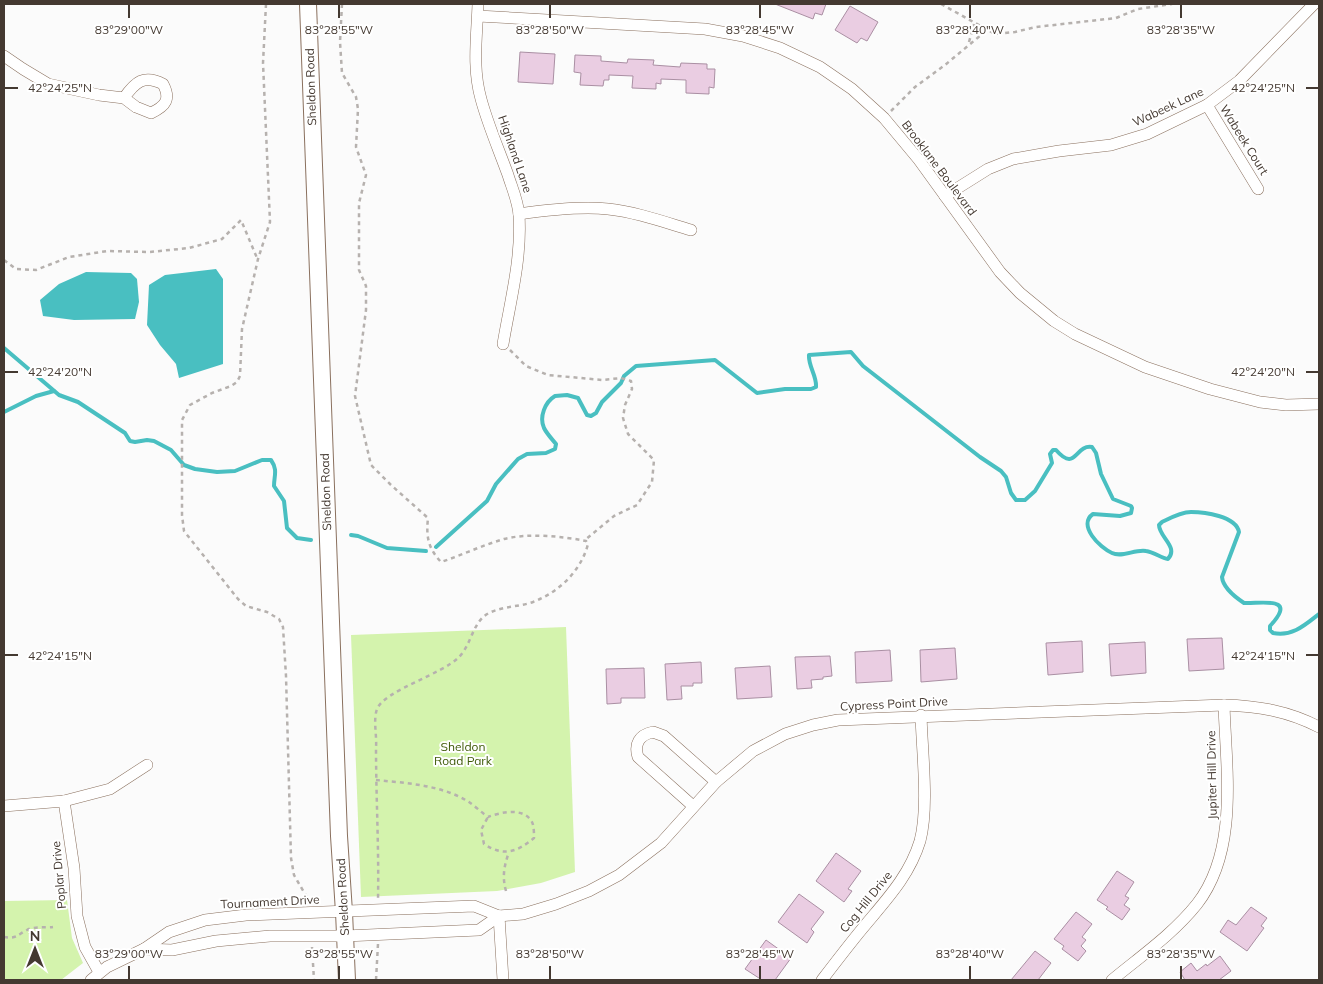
<svg xmlns="http://www.w3.org/2000/svg" width="1323" height="984" viewBox="0 0 1323 984" font-family="Mulish,sans-serif">
<style>
.green{fill:#d4f3ad}
.water{fill:#49bfc1}
.lines{fill:none;stroke-linecap:round;stroke-linejoin:round}
.stream{stroke:#49bfc1;stroke-width:4}
.building{fill:#eacde2;stroke:#aa8fa3}
.minor-casing{stroke:#8a705e;stroke-width:12}
.secondary-casing{stroke:#8a705e;stroke-width:18}
.path{stroke:#b6b1ae;stroke-width:2.5;stroke-dasharray:4 4;stroke-linecap:butt}
.minor{stroke:#fff;stroke-width:11}
.secondary{stroke:#fff;stroke-width:16}
.ticks{fill:none;stroke:#443931;stroke-width:2}
.labels{text-anchor:middle;stroke-width:4;stroke-linejoin:round;paint-order:stroke}
.street-label{font-size:12px;fill:#443931;stroke:#fff}
.park-label{font-size:12px;fill:#3e5907;stroke:#fff}
.ticks-label{font-size:12px;text-anchor:middle;fill:#443931;stroke:#fff;stroke-width:4;stroke-linejoin:round;paint-order:stroke}
</style>
<rect width="100%" height="100%" fill="#fbfbfb"/>
<!-- green -->
<g class="green">
<path d="M566,627L575,872L541,883L497,891L361,897L351,635Z"/>
<path d="M67,900L72,938L83,963L61,980H4V901Z"/>
</g>
<!-- water -->
<g class="water">
<path d="M216,269L223,279V364L179,378L176,364L160,345L147,325L149,285L165,275Z"/>
<path d="M86,272L131,273L137,279L139,302L135,319L74,320L43,316L40,300L59,284Z"/>
</g>
<g class="lines">
<!-- stream -->
<g class="stream">
<path d="M4,348L59,395L78,402L125,433L130,441L135,442L147,440L154,441L171,450L184,465L195,469L217,472L235,471L262,460H271C278,470 274,476 274,486L284,501L287,528L297,538L311,540"/>
<path d="M4,412L36,396L54,391"/>
<path d="M351,535L358,536L387,548L426,551"/>
<path d="M436,547L487,501L496,484L518,459L527,454L546,453L555,449L556,444C552,439 547,434 544,428C539,417 545,402 555,396L567,395L578,398L587,415L591,416L596,413L602,402L621,383L624,376L636,366L715,360L757,393L785,389H811L816,387C817,376 808,366 809,355L851,352L863,366L980,457L1001,471L1006,477L1011,493L1016,500H1025L1035,491L1052,463L1050,454L1053,450H1056C1076,473 1075,444 1092,447L1096,453L1101,474L1113,499L1131,506L1132,508L1131,513L1120,516L1093,514C1077,525 1100,548 1112,553C1122,558 1135,549 1146,551C1154,552 1161,558 1168,559C1179,547 1159,537 1159,525L1162,522C1170,518 1181,512 1191,512C1204,512 1236,516 1239,532L1222,577C1223,588 1235,597 1244,603C1260,604 1299,595 1270,626V630L1273,633C1292,637 1305,625 1319,614"/>
</g>
</g>
<!-- building -->
<g class="building">
<path d="M775,4H826L822,15L815,13L813,19Z"/>
<path d="M850,6L878,22L867,41L861,38L857,43L835,30Z"/>
<path d="M520,52L555,54L553,84L518,82Z"/>
<path d="M575,55L601,56V61L627,63L628,59L654,60L653,65L680,67L681,63L707,64V69H715L714,88L709,87V94L686,93V80L661,79V84L656,83V89L632,88L633,76L609,75V80H604L603,86L580,85L581,73L574,72Z"/>
<path d="M1222,638L1224,669L1189,671L1187,639Z"/>
<path d="M1082,641L1083,672L1048,675L1046,643Z"/>
<path d="M1145,642L1146,673L1111,676L1109,644Z"/>
<path d="M955,648L957,679L921,682L920,650Z"/>
<path d="M890,650L892,681L856,683L855,652Z"/>
<path d="M830,656L832,676L823,677V679L811,680L812,688L797,689L795,657Z"/>
<path d="M701,662L702,683H693V686H681L682,699L667,700L665,664Z"/>
<path d="M770,666L772,697L737,699L735,668Z"/>
<path d="M644,668L645,698H621V703L607,704L606,669Z"/>
<path d="M836,853L861,871L848,889L852,891L844,902L816,881Z"/>
<path d="M1117,871L1134,882L1125,896L1129,898L1124,905L1130,909L1122,920L1106,909L1108,907L1097,900Z"/>
<path d="M799,894L824,912L811,929L814,932L807,943L778,922Z"/>
<path d="M1251,907L1267,918L1261,926L1264,928L1247,951L1220,932L1228,920L1236,925Z"/>
<path d="M1076,912L1092,924L1082,937L1086,940L1081,946L1086,951L1078,961L1062,949L1064,946L1054,939Z"/>
<path d="M766,940L791,958L775,980H762L745,969Z"/>
<path d="M1035,951L1051,963L1038,980H1011Z"/>
<path d="M1220,956L1231,971L1219,980H1185L1180,972L1191,963L1197,971L1206,964L1207,966Z"/>
</g>
<g class="lines">
<!-- minor casing -->
<g class="minor-casing">
<g id="minor">
<path d="M478,4C477,36 472,67 481,99C488,125 499,150 508,175C512,188 518,201 519,215C522,258 510,302 503,344"/>
<path d="M478,16L705,29L743,36L780,48L820,67L852,89L884,118L919,160L1000,272L1020,293L1054,321L1075,334L1145,367L1210,389L1260,402L1286,405L1319,404"/>
<path d="M4,56L23,69L48,84L99,95L124,98L136,107L151,113C166,106 171,99 163,84C144,74 135,82 124,98"/>
<path d="M1207,105L1258,189"/>
<path d="M945,196L988,169L1013,159L1059,151L1111,145L1147,134L1207,105L1239,81L1314,4"/>
<path d="M519,214C547,210 579,206 608,209C636,212 664,222 691,230"/>
<path d="M64,801L74,868L77,916L85,947L99,972"/>
<path d="M4,806L64,801L110,789L147,765"/>
<path d="M693,806L638,757C634,744 639,735 653,732L664,736L716,782"/>
<path d="M499,916L503,980"/>
<path d="M144,949L172,950L216,941L270,936H345L479,930L499,916"/>
<path d="M91,980L107,967L144,949L169,932L205,920L246,915L474,906L499,916L523,914L556,904L589,891L619,875L661,843L716,782L753,751L785,734L813,725L838,720L1224,705C1258,706 1288,711 1319,727"/>
<path d="M822,980C835,963 848,946 862,929C885,901 909,877 920,841C929,807 922,752 921,715"/>
<path d="M1112,980C1141,956 1173,934 1197,904C1239,850 1226,769 1224,705"/>
</g>
</g>
<!-- secondary casing -->
<g class="secondary-casing">
<path id="secondary" d="M308,4L339,836L344,912L347,980"/>
</g>
<!-- path -->
<g class="path">
<path d="M266,4L263,63L270,222L258,259L242,329L240,376L237,382L231,386L212,393L190,405L182,420V515L184,531L238,599L246,606L267,612L279,619L283,627L286,676L291,858L294,875L309,901"/>
<path d="M342,4L340,42L342,73L356,97L358,109L356,147L366,175L359,203V270L366,286V310L355,396L371,465L391,485L428,518C426,537 428,548 441,562C462,555 483,545 504,539C528,533 561,536 586,541L588,544C581,571 559,592 533,602C519,607 503,606 489,613C472,622 472,644 459,657C443,674 385,690 377,709C373,720 377,736 376,747C376,798 379,848 378,899"/>
<path d="M941,4L995,34L1015,32L1036,27L1116,18L1138,9L1172,4"/>
<path d="M969,42L974,24"/>
<path d="M891,111L915,87L945,65L987,30"/>
<path d="M4,260L16,269L36,270L69,257L107,251L150,252L189,248L222,239L241,220L257,258"/>
<path d="M510,350L526,366L548,375L602,380L621,378L631,381L632,389L625,405L623,418L628,434L654,460L652,482L637,505L614,516L585,540"/>
<path d="M376,780C406,783 442,785 469,802C475,806 481,812 488,817C501,812 524,807 532,822C534,826 534,833 534,838C517,852 504,857 484,844L481,830L488,817"/>
<path d="M506,891C502,877 504,866 509,852"/>
<path d="M4,937C17,939 17,935 27,930C34,926 46,928 53,927"/>
<path d="M312,947L314,980"/>
<path d="M376,980L378,944"/>
</g>
<!-- minor -->
<use href="#minor" class="minor"/>
<!-- secondary -->
<use href="#secondary" class="secondary"/>
</g>
<!-- ticks -->
<path class="ticks" d="M129,5V18M339,5V18M550,5V18M760,5V18M970,5V18M1181,5V18M5,88H18M1306,88H1318M5,372H18M1306,372H1318M5,655H18M1306,655H1318M129,966V979M339,966V979M550,966V979M760,966V979M970,966V979M1181,966V979"/>
<g class="labels">
<!-- street labels -->
<g class="street-label">
<text transform="translate(311 87) rotate(-92)" y="4">Sheldon Road</text>
<text transform="translate(1168 107) rotate(-25)" y="4">Wabeek Lane</text>
<text transform="translate(1244 140) rotate(58)" y="4">Wabeek Court</text>
<text transform="translate(515 154) rotate(71)" y="4">Highland Lane</text>
<text transform="translate(939 168) rotate(53)" y="4">Brooklane Boulevard</text>
<text transform="translate(326 492) rotate(-92)" y="4">Sheldon Road</text>
<text transform="translate(894 704) rotate(-3)" y="4">Cypress Point Drive</text>
<text transform="translate(1212 775) rotate(-91)" y="4">Jupiter Hill Drive</text>
<text transform="translate(59 875) rotate(-95)" y="4">Poplar Drive</text>
<text transform="translate(343 897) rotate(-93)" y="4">Sheldon Road</text>
<text transform="translate(270 902) rotate(-3)" y="4">Tournament Drive</text>
<text transform="translate(866 902) rotate(-51)" y="4">Cog Hill Drive</text>
</g>
<!-- park labels -->
<g class="park-label">
<text x="463" y="751">Sheldon<tspan x="463" dy="14">Road Park</tspan></text>
</g>
</g>
<g class="ticks-label">
<text x="129" y="34">83°29'00"W</text>
<text x="339" y="34">83°28'55"W</text>
<text x="550" y="34">83°28'50"W</text>
<text x="760" y="34">83°28'45"W</text>
<text x="970" y="34">83°28'40"W</text>
<text x="1181" y="34">83°28'35"W</text>
<text x="60" y="92">42°24'25"N</text>
<text x="1263" y="92">42°24'25"N</text>
<text x="60" y="376">42°24'20"N</text>
<text x="1263" y="376">42°24'20"N</text>
<text x="60" y="660">42°24'15"N</text>
<text x="1263" y="660">42°24'15"N</text>
<text x="129" y="958">83°29'00"W</text>
<text x="339" y="958">83°28'55"W</text>
<text x="550" y="958">83°28'50"W</text>
<text x="760" y="958">83°28'45"W</text>
<text x="970" y="958">83°28'40"W</text>
<text x="1181" y="958">83°28'35"W</text>
</g>
<!-- border -->
<rect width="1323" height="984" fill="none" stroke="#443931" stroke-width="10"/>
<!-- north arrow -->
<g transform="translate(35 949)" stroke="#ffffff" stroke-width="4" paint-order="stroke">
<path d="M0-4L9 19L0 12L-9 19Z" fill="#443931"/>
<text y="-8" font-size="14" font-weight="bold" text-anchor="middle" fill="#443931">N</text>
</g>
</svg>
